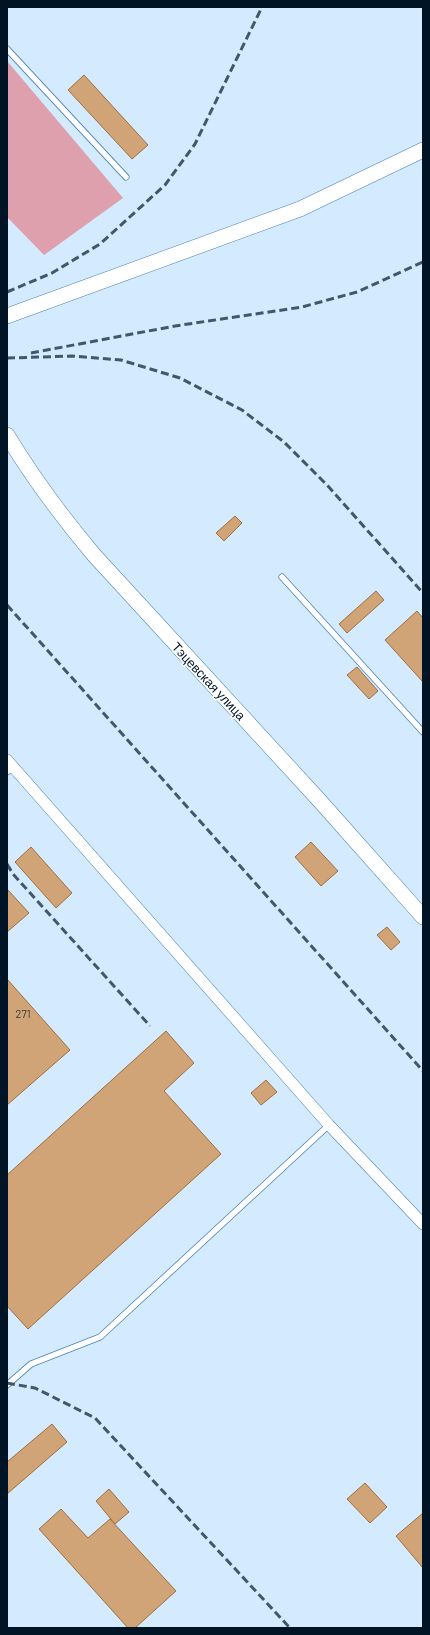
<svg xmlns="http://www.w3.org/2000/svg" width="430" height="1635" viewBox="0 0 430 1635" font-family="Barlow,sans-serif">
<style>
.green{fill:#dea0ac}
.building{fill:#d1a477;stroke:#a16f3a}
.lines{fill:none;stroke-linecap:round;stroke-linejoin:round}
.lane-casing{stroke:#4b83b2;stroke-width:7}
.street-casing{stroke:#4b83b2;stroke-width:12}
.secondary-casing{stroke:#4b83b2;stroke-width:16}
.lane{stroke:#fff;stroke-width:5.5}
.street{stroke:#fff;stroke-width:11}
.secondary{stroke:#fff;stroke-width:15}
.rail{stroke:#42576a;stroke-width:3;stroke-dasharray:8 4;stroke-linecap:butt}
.labels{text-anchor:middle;stroke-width:3.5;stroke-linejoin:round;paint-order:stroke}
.number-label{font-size:11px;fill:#34383a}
.street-label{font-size:13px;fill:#001426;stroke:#fff}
</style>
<rect width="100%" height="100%" fill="#d3eaff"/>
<!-- green -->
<path class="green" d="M7,61L123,198L44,255L7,217Z"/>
<!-- building -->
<g class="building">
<path d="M84,75L148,145L132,159L68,90Z"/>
<path d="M235,516L242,523L224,541L216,533Z"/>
<path d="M376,591L384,600L347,633L339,624Z"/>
<path d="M417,611L423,618V682L385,640Z"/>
<path d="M357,667L378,691L369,699L347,675Z"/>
<path d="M311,842L338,871L321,886L295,857Z"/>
<path d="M31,847L72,893L56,908L15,862Z"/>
<path d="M7,889L29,913L7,932Z"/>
<path d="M387,927L400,942L391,950L377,935Z"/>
<path d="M7,979L70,1050L7,1105Z"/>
<path d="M166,1031L194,1063L164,1091L221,1154L28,1329L7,1306V1175Z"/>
<path d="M266,1080L277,1092L261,1105L251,1093Z"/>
<path d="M52,1424L67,1442L7,1494V1462Z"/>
<path d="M365,1483L387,1507L370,1523L347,1499Z"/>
<path d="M109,1489L129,1512L115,1524L96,1501Z"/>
<path d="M61,1509L88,1538L110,1519L176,1591L135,1628H128L39,1529Z"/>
<path d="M423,1513V1568L396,1536Z"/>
</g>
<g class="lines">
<!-- lane casing -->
<g class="lane-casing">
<g id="lane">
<path d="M7,49L126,177"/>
<path d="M282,577L423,732"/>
<path d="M7,772L14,767"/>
<path d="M7,1385L31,1364L100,1337L329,1125"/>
</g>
</g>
<!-- street casing -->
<g class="street-casing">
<path id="street" d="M7,760L329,1125L423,1224"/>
</g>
<!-- secondary casing -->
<g class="secondary-casing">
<g id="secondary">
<path d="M7,316L300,209L423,150"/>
<path d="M7,435C33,478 62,517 94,555L319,800L423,917"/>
</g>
</g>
<!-- lane -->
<use href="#lane" class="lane"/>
<!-- street -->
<use href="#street" class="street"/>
<!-- secondary -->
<use href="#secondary" class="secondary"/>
<!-- rail -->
<g class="rail">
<path d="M7,292L52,273L100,244L165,185L195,144L262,7"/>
<path d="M31,353L175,326L302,307L357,292L423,262"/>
<path d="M7,358L72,356L121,360L180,378L242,410L284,442L327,485L423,593"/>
<path d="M7,605L423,1071"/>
<path d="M7,864L13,874L150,1026"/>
<path d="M7,1383L35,1388L95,1418L290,1628"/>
</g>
</g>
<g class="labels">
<!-- number labels -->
<g class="number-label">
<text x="23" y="1018">271</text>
</g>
<!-- street labels -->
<g class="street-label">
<text transform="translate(209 681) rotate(47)" y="5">Тэцевская улица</text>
</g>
</g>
<!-- border -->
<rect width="430" height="1635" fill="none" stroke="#001426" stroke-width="16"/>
</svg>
